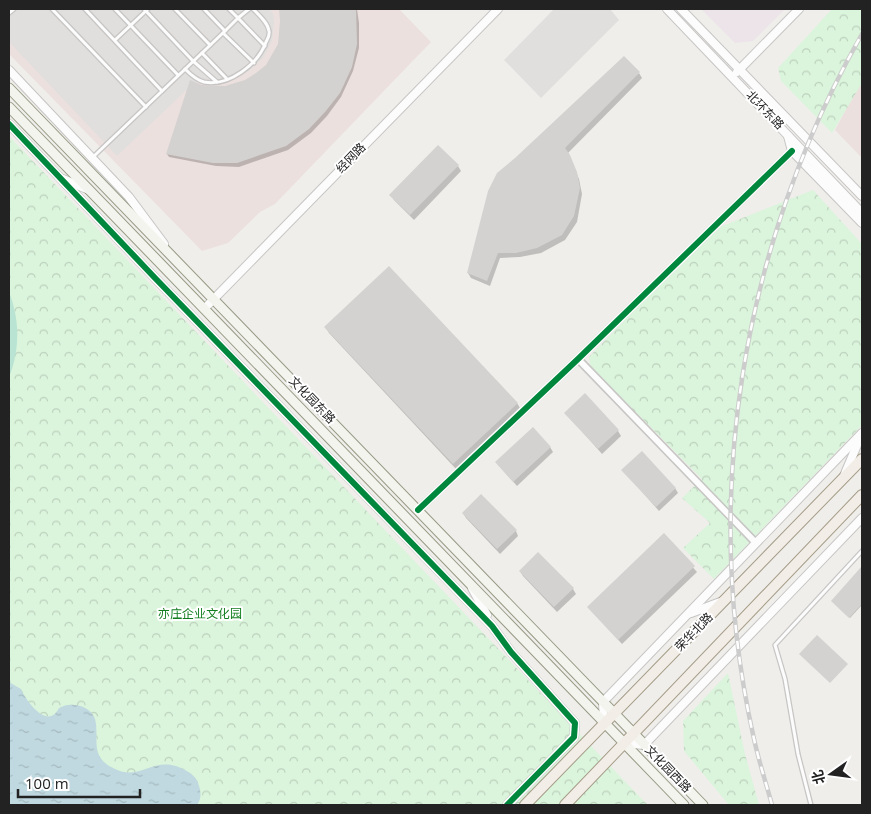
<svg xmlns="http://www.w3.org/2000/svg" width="871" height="814" viewBox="0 0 871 814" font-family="'Open Sans','Noto Sans SC',sans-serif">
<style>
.commercial{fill:#ece0de}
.industrial{fill:#ece4e9}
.park{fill:url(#park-crowns)}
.pitch{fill:#b9e4d3}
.parking{fill:#e0dfde}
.water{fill:url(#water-ripples)}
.shadow{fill:#0003}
.building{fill:#d4d2d0}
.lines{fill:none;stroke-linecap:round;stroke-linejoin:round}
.service-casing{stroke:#c7c6c5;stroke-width:5.5}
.minor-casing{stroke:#c7c6c5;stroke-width:9}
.tertiary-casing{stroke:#c7c6c5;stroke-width:10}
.secondary-casing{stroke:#969983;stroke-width:11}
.primary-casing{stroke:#a59d88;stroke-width:12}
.service{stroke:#fdfcfc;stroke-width:3}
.minor{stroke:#fdfcfc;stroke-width:6}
.tertiary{stroke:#fdfcfc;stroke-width:8}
.secondary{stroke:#f3f4ee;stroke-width:9}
.primary{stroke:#f2ede7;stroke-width:10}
.rail-casing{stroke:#ccc;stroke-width:4.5}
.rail{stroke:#fff;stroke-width:2.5;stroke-dasharray:8;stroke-linecap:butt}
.cycleway-casing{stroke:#fff;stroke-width:9}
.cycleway{stroke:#00873e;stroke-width:6}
.labels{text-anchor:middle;stroke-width:4;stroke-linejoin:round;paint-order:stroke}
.street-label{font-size:12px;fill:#222;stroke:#fff}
.park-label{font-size:12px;fill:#127e1f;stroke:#fff}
</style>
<defs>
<pattern id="park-crowns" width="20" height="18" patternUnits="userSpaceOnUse" patternTransform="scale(1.25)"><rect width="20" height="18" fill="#dbf4dc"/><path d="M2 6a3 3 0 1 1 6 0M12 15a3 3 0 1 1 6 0" fill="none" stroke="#bcd1bc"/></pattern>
<pattern id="water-ripples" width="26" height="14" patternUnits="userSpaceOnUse" patternTransform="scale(1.25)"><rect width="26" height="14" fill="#c0d9e0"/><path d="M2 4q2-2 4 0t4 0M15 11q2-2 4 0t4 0" fill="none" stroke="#a5bac0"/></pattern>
</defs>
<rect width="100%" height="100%" fill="#efeeeb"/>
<!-- commercial -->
<g class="commercial">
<path d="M9,9H399L431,42L275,204L260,212L228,243L202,251L9,54Z"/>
<path d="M862,79V158L835,130Z"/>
</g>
<!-- industrial -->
<path class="industrial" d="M701,9H785L753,41L735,43Z"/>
<!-- park -->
<g class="park">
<path d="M832,9H862V83L832,133L781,81L778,68Z"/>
<path d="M9,136L636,793L648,805H9Z"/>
<path d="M813,190L862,244V425L714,579L683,548L710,523L682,498L702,479L590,366L589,357L712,230Z"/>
<path d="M728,673L745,754L759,805H729L684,751L683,721Z"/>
</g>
<!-- pitch -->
<path class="pitch" d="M9,292C20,320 20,350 9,377Z"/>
<!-- parking -->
<g class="parking">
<path d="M9,9H269L273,13L274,22L272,41L263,58L249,71L235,78L222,82L202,79L193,84L117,156L9,42Z"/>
<path d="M554,9H610L619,20L541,98L504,60Z"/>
</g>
<!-- water -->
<path class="water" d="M9,682L21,689C26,701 48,731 59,708C70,701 91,705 95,719C100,738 88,757 115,769C141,782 155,753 185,770C191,773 196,777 198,783C201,791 202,798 197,805H9Z"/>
<!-- shadow -->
<g class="shadow">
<path d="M280,9H357L359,23V48L353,71L341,97L327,116L311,133L288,150L239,167L216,166L169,157L167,154L201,86L225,88L246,81L267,66L279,44L281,12Z"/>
<path d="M639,73L642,78L568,153L579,179L582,194L577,222L565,240L541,253L520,257L500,258L490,286L471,278L468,273L489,191Z"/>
<path d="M458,166L461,171L414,220L394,200L391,195Z"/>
<path d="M326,328L517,403L520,408L456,469L329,333Z"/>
<path d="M566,413L618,431L621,436L602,454Z"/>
<path d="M550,447L553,452L517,486L497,463Z"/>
<path d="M623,470L675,488L678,493L659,511Z"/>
<path d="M463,513L516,531L518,536L500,554L466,518Z"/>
<path d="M664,535L697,572L622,644L588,607Z"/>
<path d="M862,568V605L850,618L832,601Z"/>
<path d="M520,571L573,589L576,594L557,612L523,576Z"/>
</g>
<!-- building -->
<g class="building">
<path d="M279,9H356L357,44L352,67L340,93L325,112L309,129L286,146L237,163H213L166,154L190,80L202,85L225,86L245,80L256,73L266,65L278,44L280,21Z"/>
<path d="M624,56L640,72L565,148L570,155L577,172L580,188L574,216L562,235L537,248L516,253H498L487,281L467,273L488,191L497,173L515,158Z"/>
<path d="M438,145L459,165L410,215L389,195Z"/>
<path d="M389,266L518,403L453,464L324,327Z"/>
<path d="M585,393L619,430L598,449L564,413Z"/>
<path d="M533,427L551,447L513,482L495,462Z"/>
<path d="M642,451L676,488L656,507L621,470Z"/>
<path d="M481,494L517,530L497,549L462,513Z"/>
<path d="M664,533L695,566L618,640L587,607Z"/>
<path d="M538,552L574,588L554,607L519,571Z"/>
<path d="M862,566V604L849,618L831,601Z"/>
<path d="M817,635L848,664L830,683L799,654Z"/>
</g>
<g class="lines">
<!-- service casing -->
<g class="service-casing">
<g id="service">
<path d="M52,9L146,107"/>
<path d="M85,9L162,91"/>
<path d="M115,9L178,75"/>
<path d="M144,9L193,61L217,82"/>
<path d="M175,9L210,45"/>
<path d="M249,9L238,18L265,46"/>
<path d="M9,13L14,9"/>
<path d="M225,31L238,18L229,9"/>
<path d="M223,33L254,63"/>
<path d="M115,40L148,9"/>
<path d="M202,53L227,79"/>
<path d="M185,69C190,74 196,80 204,82C229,87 258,64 266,42C268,38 270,35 269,31C268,23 259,15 253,9"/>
<path d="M93,157L225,31L204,9"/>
<path d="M811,805L798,754L785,679L775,645L862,551"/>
</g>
</g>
<!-- minor casing -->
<g class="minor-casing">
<g id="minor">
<path d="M578,359L756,543"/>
<path d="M418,510L578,359L792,151"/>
</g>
</g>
<!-- tertiary casing -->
<g class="tertiary-casing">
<g id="tertiary">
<path d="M667,9L862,213"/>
<path d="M681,9L862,196"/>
<path d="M9,70L129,197L164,244"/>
<path d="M737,72L799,9"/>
<path d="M9,124L155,278L492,626L511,652L575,723L574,737L507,805"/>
<path d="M788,136L792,151L862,223"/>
<path d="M63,179L89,190"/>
<path d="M205,308L498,9"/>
<path d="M844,476L860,438"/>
<path d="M472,588L487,615"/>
<path d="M691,613L723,601"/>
<path d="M604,724L603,702L862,433"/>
<path d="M624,743L644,745L862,518"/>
</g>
</g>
<!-- secondary casing -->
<g class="secondary-casing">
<g id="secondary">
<path d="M9,88L703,805"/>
<path d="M9,107L684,805"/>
</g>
</g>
<!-- primary casing -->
<g class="primary-casing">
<g id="primary">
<path d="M525,805L862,459"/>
<path d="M565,805L862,495"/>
</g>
</g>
<!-- service -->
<use href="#service" class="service"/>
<!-- minor -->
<use href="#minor" class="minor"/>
<!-- tertiary -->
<use href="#tertiary" class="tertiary"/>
<!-- secondary -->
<use href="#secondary" class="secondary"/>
<!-- primary -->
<use href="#primary" class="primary"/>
<!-- rail casing -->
<g class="rail-casing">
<path id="rail" d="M772,805C766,783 759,762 754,739C700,499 741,247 862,34"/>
</g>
<!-- rail -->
<use href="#rail" class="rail"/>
<!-- cycleway casing -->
<g class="cycleway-casing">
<g id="cycleway">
<path d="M9,124L155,278L492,626L511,652L575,723L574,737L507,805"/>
<path d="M418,510L578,359L792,151"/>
</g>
</g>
<!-- cycleway -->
<use href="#cycleway" class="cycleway"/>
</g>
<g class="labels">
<!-- street labels -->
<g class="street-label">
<text transform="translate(765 110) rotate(46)" y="4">北环东路</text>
<text transform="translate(351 158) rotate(-46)" y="4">经网路</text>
<text transform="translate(312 400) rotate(46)" y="4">文化园东路</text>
<text transform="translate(694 632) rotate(-46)" y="4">荣华北路</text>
<text transform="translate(668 769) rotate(46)" y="4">文化园西路</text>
</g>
<!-- park labels -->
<g class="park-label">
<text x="200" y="618">亦庄企业文化园</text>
</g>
</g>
<!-- border -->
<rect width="871" height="814" fill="none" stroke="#222222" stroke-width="20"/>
<!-- north arrow -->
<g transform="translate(831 774) rotate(256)" stroke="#ffffff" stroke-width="4" paint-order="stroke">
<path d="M0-4L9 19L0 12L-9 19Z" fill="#222222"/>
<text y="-8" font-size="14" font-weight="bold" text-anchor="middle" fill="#222222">北</text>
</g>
<!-- scale -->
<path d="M18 789v8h122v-8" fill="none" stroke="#222222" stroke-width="2.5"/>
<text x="25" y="789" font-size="15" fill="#222222" stroke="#ffffff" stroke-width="4" paint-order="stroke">100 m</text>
</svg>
